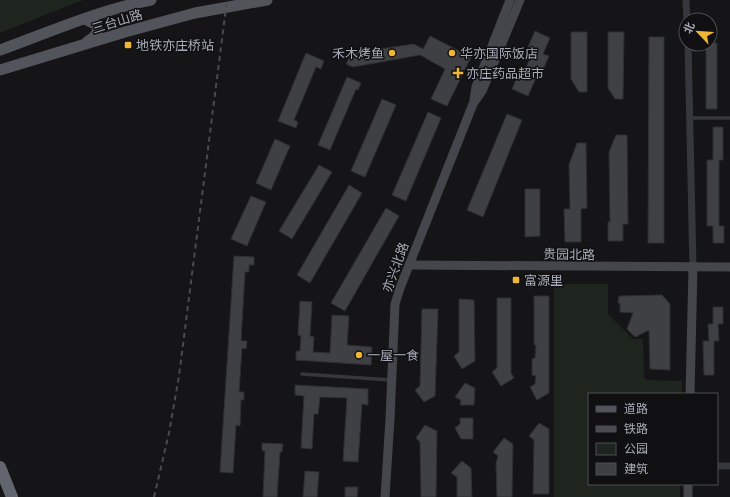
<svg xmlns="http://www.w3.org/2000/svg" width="730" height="497" viewBox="0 0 730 497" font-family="Karla,'Noto Sans SC',sans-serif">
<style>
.green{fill:#1d251e}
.building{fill:#3f4044;stroke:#2f2f33}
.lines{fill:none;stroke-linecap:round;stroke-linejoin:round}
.lane{stroke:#36373c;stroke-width:3.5}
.street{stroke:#36373c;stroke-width:7}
.secondary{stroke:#44464c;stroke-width:9}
.primary{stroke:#52545b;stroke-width:11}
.highway{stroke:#62656d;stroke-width:12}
.rail{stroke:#494b51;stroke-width:2;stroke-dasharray:5 4;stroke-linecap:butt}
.poi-dot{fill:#efb535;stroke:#101012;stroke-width:1.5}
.labels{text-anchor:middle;stroke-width:3;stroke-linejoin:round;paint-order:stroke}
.street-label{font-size:13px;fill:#a7abb7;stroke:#101012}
.poi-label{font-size:13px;fill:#a7abb7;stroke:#101012;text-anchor:start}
</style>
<rect width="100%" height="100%" fill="#151517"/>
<!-- green -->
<g class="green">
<path d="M0,0H83L0,33Z"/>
<path d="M554,284H608V314L633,339H643L644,377L647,380L682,381V394H589V484H680V497H554Z"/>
</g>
<!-- building -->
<g class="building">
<path d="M535,31L550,38L543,54L549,56L539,79L536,78L528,96L512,89L520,70L524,72L534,50L528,47Z"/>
<path d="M571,32H587V92H579L571,79Z"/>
<path d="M608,32H624L623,99H615L608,88Z"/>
<path d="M430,36L471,57L447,106L431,99L445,69L420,55L353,67L346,64L352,53L414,44L423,49Z"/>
<path d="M649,37H664V243H648Z"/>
<path d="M710,43H717V109H706V44Z"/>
<path d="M306,53L324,61L321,69L316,67L294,120L298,122L296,128L278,121Z"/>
<path d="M347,77L361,83L358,90L356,89L330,150L318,145Z"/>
<path d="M382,99L396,105L365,177L351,171Z"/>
<path d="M428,112L441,118L406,201L392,195Z"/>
<path d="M507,114L522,120L483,217L467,210Z"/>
<path d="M713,127H723V160H719V226H724V243H713V226H707V160H713Z"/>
<path d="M616,135H627L628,224H623V241H608V222H610L609,152Z"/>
<path d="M275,139L290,146L271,190L256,183Z"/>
<path d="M577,143H586L587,208L581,209V242H565L564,209H570L569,165Z"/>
<path d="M319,165L332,172L292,239L279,231Z"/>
<path d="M349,185L362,193L310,283L297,275Z"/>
<path d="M525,189H540V236L525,237Z"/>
<path d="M251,196L266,202L247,246L231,239Z"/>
<path d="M386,208L399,216L345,311L331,303Z"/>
<path d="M234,256L254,257V265H249V272H245L241,341H247L246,349L242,348L239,392H244V400H241L240,426L236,425L233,473L220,472Z"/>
<path d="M662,295L670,304V370L650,369L649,330L635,337L627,329L633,313L620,312V303H618L619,296Z"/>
<path d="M534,296H549V393L537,400L530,387L535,384L536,376L532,375V359L535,358L536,345H534Z"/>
<path d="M497,298H511V373L514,378L501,386L492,372L497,368Z"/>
<path d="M459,299L474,300L475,361L462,369L454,356L459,352Z"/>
<path d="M300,301L312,302L310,336L314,337L313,352L330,353L332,315L349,316L347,345L372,347L371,365L296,360V351H300L301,336L298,335Z"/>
<path d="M713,307H723V324H718L719,341H714V375H704L703,341H709L708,324H713Z"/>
<path d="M422,309H438L435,396L424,402L415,390L420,386Z"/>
<path d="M465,383L475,388L474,405H460L461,400L455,397Z"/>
<path d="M295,385L368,389V405L362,404L358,462L343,461L347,398L320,397L318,414H314L312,449L301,448L304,396L295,395Z"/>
<path d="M460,418H473V439H461L455,428L460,424Z"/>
<path d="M539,423L549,429V494H533L534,440L529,436Z"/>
<path d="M425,425L437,431L436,497H421L420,442L416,438Z"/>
<path d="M504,438L513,444L512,497H497L496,463L498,456L493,452Z"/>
<path d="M262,443L283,444L282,452H280L277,497H263L265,451H262Z"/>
<path d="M462,461L471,468L472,497H457V477L451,473Z"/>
<path d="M305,471L319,472L317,497H303Z"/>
<path d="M345,487H358L357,497H345Z"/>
</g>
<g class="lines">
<!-- lane -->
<g class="lane">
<path d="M691,118H730"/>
<path d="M302,374L391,380"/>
</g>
<!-- street -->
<g class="street">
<path d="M686,0L687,20"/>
<path d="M688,44L693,268"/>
<path d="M717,466H730"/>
</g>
<!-- secondary -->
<g class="secondary">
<path d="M474,100L476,87L510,0"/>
<path d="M409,265L730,267"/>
<path d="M690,394L693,268"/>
<path d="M385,497L390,419L395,304L400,288L473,104L482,91L520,0"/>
<path d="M688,497V484"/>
</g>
<!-- primary -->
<g class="primary">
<path d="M85,19L97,25L98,30L94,37L87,42"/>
<path d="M0,50C50,32 99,10 151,0"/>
<path d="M0,70L125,32L195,13L267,0"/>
</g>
<!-- highway -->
<path class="highway" d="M0,467L12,497"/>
<!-- rail -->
<path class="rail" d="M154,497L169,433L179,376L227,0"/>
</g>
<!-- markers -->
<g class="poi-dot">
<rect x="124" y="41" width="8" height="8" rx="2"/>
<circle cx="392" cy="53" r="4"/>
<circle cx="452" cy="53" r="4"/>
<path d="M456 67h4v4h4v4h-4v4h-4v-4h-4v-4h4z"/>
<rect x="512" y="276" width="8" height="8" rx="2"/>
<circle cx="359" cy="355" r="4"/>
</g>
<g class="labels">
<!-- street labels -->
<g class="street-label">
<text transform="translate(117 21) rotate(-17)" y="5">三台山路</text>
<text transform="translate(569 254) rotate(1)" y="5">贵园北路</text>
<text transform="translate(395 267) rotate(-70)" y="5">亦兴北路</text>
</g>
<!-- poi labels -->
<g class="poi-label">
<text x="136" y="50">地铁亦庄桥站</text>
<text x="384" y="58" text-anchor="end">禾木烤鱼</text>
<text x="460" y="58">华亦国际饭店</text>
<text x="466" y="78">亦庄药品超市</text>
<text x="524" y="285">富源里</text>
<text x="367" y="360">一屋一食</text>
</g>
</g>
<!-- legend -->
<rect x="588" y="393" width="130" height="92" fill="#101012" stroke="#4c4e54"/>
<rect x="596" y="406" width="20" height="6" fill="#52545b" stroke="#4c4e54"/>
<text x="624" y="413" font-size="12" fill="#a7abb7">道路</text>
<rect x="596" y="426" width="20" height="6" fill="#494b51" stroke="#4c4e54"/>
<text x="624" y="433" font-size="12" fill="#a7abb7">铁路</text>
<rect x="596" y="443" width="20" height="12" fill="#1d251e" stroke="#4c4e54"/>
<text x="624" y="453" font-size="12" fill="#a7abb7">公园</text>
<rect x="596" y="463" width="20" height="12" fill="#3f4044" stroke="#4c4e54"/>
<text x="624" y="473" font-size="12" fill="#a7abb7">建筑</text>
<!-- north arrow -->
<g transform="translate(698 32) rotate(295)"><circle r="19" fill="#101012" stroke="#4c4e54"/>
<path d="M0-3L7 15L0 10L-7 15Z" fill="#efb535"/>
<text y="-6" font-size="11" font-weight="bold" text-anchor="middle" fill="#a7abb7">北</text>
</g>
</svg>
